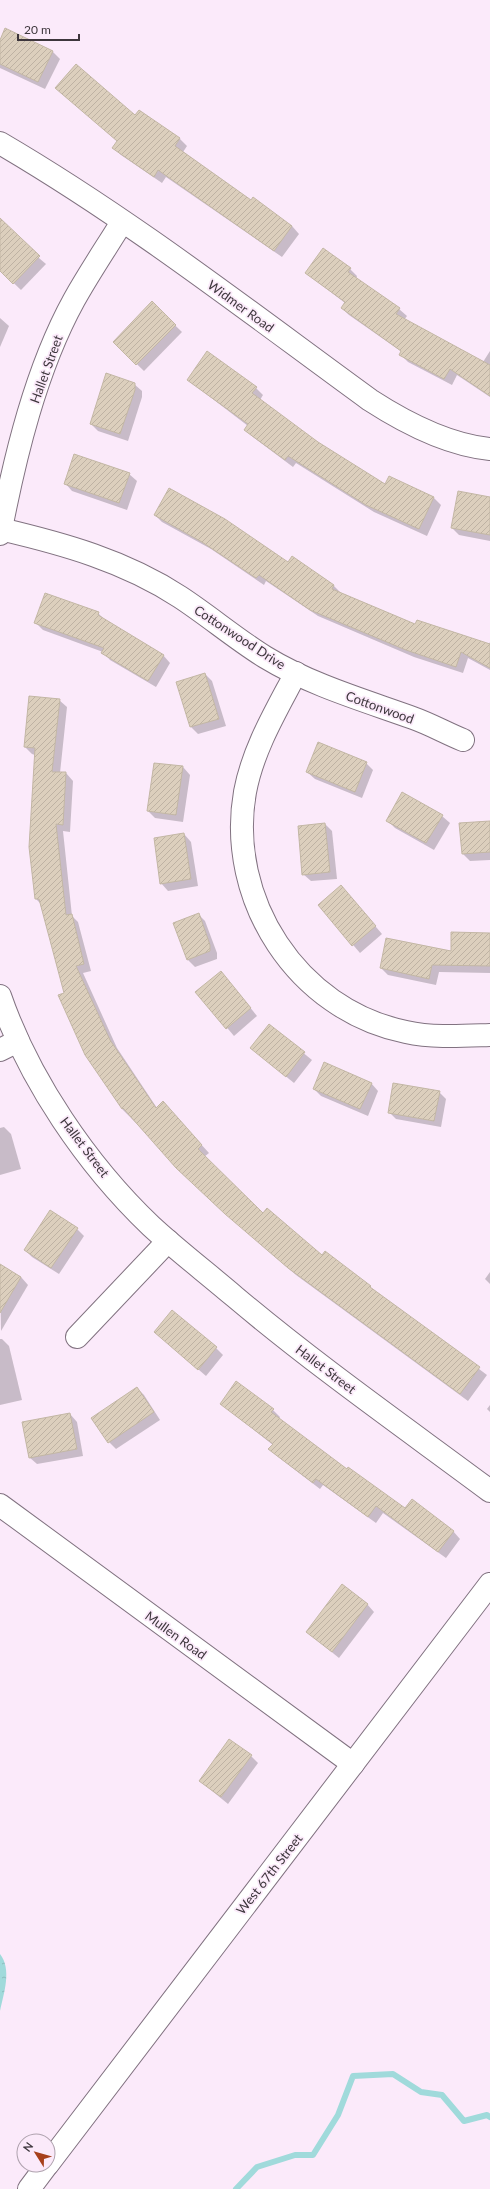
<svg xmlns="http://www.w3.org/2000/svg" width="490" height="2189" viewBox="0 0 490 2189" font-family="Lato,sans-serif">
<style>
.water{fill:url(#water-ripples)}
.shadow{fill:#0003}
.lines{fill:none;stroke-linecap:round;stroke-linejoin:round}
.stream{stroke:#a0dadb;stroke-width:6}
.building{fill:url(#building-hatch);stroke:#c3b7a5}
.street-casing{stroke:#817280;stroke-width:24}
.secondary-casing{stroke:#817280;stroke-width:24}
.street{stroke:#fff;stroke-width:22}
.secondary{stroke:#fff;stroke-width:22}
.labels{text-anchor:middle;stroke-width:3.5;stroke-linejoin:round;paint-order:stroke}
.street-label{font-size:13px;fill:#3d363c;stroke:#fbeafa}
</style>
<defs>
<pattern id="water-ripples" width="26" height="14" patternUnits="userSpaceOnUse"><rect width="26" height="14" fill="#a0dadb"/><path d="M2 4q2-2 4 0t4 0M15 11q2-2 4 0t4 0" fill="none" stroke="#8bbcbd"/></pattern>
<pattern id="building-hatch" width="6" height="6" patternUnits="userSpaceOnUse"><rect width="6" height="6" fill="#dccfbd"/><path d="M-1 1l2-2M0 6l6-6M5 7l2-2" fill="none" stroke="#beb2a3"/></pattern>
</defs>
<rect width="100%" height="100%" fill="#fbeafa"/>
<!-- water -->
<path class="water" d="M0,1954C12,1969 4,1993 0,2011Z"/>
<!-- shadow -->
<g class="shadow">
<path d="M0,42L52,51L60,59L45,89L0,68Z"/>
<path d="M56,88L135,116L139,111L180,139L187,146L183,152L251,201L292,226L299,234L282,257L166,177L162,183L121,155L113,148L118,141Z"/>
<path d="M0,225L46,264L21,290L0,270Z"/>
<path d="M323,250L350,269L357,276L356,279L399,309L407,316L404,320L483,362L490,351V397L457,375L452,385L408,362L400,354L402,352L349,315L342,308L345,303L306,273Z"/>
<path d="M152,303L182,332L144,371L114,342Z"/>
<path d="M0,318L9,326L0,347Z"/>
<path d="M188,380L256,388L263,395L260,400L318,443L385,485L434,498L441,505L427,536L374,512L296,463L293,467L253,437L245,430L248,426Z"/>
<path d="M134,384L142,391V397L128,441L98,431L91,424Z"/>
<path d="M129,474L137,481L127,510L72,491L65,483Z"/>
<path d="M490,498V541L459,535L452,528Z"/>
<path d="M155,515L289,563L334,586L341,593L416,626L489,644L490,642V670L468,658L463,673L414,657L318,616L266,581L264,585L211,549L162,522Z"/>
<path d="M98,613L105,620L163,655L170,663L156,687L110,660L103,652L43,630L36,623Z"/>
<path d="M205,674L212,681L226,726L198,734L191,727L177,682Z"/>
<path d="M59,700L67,707L60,773H66L73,781L70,832L63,831L72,916L78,922L91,971L83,973L117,1048L157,1108L170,1110L209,1153L204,1157L263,1214L322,1257L370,1287L487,1375L468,1401L296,1275L234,1221L122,1109L86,1054L65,993L42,905L36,899L35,755L32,754L25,747Z"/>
<path d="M366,763L373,770L362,798L315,779L307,772Z"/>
<path d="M183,767L190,775L183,822L155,818L148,811Z"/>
<path d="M442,816L450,823L434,850L395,828L387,820Z"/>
<path d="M490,822V860L470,861L463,854L460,824Z"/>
<path d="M325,824L332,831L337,879L311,881L303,874Z"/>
<path d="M184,834L191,842L198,886L168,891L161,883Z"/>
<path d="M341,886L382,934L360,953L319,905Z"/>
<path d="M198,914L205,921L217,953V959L195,967L188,960L175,923Z"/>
<path d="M490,934V973L439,972L436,985L388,975L381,968L452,952Z"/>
<path d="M228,980L257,1016L234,1036L197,992Z"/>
<path d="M269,1025L312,1060L294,1083L251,1048Z"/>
<path d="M371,1083L378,1091L368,1116L321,1096L314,1089Z"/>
<path d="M439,1092L446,1099L441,1127L396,1119L389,1112Z"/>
<path d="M4,1127L11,1134L21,1169L0,1175V1128Z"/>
<path d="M77,1229L84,1236L59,1274L32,1257L25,1250Z"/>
<path d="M0,1265L21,1277L28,1285L1,1331Z"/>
<path d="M490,1272V1284L485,1279Z"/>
<path d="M155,1332L216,1348L223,1355L206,1376Z"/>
<path d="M0,1339H2L9,1346L22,1400L0,1405Z"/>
<path d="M137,1388L144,1395L160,1420L116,1449L109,1442Z"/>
<path d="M221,1404L273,1410L280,1417L279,1419L347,1471L405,1510L453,1531L460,1539L446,1558L383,1513L376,1523L323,1485L320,1489L277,1456L270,1449L273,1445Z"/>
<path d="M490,1405V1412L487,1409Z"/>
<path d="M70,1414L77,1422L83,1456L37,1464L29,1457Z"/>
<path d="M367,1604L374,1612L339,1658L307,1632Z"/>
<path d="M251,1756L258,1763L228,1804L200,1781Z"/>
</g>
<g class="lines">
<!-- stream -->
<path class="stream" d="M236,2189L257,2167L295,2155H313L338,2115L353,2076L393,2074L421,2092L442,2095L464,2121L487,2115L490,2117"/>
</g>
<!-- building -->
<g class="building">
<path d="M5,28L53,51L38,82L0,64V40Z"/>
<path d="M76,64L135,115L139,110L180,138L175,146L251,200L253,197L292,226L274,251L158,170L154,177L112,148L117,141L55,88Z"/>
<path d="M0,218L40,256L13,284L0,271Z"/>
<path d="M323,248L351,268L348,272L400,308L396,314L490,365V396L450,369L444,379L399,355L401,351L341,308L345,302L305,273Z"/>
<path d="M152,301L176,325L136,365L113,342Z"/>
<path d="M207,351L257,387L252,393L318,442L385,484L389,476L434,497L419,529L366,505L288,456L285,460L244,430L248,424L187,380Z"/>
<path d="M106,373L135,383V390L120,434L90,424Z"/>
<path d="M74,454L130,473L119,503L64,484Z"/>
<path d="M169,488L225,519L288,562L292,556L334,585L332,589L415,624L417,620L490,644V668L461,652L456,667L406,650L310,610L259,575L256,578L202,542L154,515Z"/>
<path d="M458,491L490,497V535L451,528Z"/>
<path d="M45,593L99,612L98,615L164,655L148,681L101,653L104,648L34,623Z"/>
<path d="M205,673L219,719L190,727L176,682Z"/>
<path d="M29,696L60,699L52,772H66L63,825L56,824L66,915L72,914L84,964L76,966L110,1040L156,1108L163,1101L202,1145L198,1149L263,1213L267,1208L322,1255L325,1251L371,1286L370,1287L480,1367L460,1394L288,1268L225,1214L176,1168L123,1108L122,1109L85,1055L58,995L64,993L39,899H35L29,847L35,748L24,747Z"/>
<path d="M318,742L367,762L355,792L306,772Z"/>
<path d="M154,763L183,766L176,815L147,811Z"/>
<path d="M402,792L443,815L426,843L386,821Z"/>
<path d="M490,821V852L462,854L459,823Z"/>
<path d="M325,823L330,872L302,875L298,826Z"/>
<path d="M184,833L191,879L160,884L154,838Z"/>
<path d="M341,885L376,926L352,946L318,905Z"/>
<path d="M199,913L210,945V951L187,960L173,923Z"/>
<path d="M451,932L490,933V966L432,965L429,979L380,968L386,938L451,951Z"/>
<path d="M221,971L251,1008L226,1029L195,992Z"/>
<path d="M269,1024L305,1052L286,1077L250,1048Z"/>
<path d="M324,1062L372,1083L360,1109L313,1089Z"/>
<path d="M393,1083L440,1091L434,1121L388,1113Z"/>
<path d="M50,1210L78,1228L51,1268L24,1250Z"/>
<path d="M0,1264L21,1277L0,1313Z"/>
<path d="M172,1310L217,1347L198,1370L154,1332Z"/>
<path d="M236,1381L274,1409L271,1412L347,1469L348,1467L405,1508L412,1499L454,1531L438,1552L376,1506L368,1517L316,1479L313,1483L268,1449L273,1444L220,1404Z"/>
<path d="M137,1387L154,1412L108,1443L91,1418Z"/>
<path d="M70,1413L77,1449L29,1458L22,1422Z"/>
<path d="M342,1584L368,1604L332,1652L306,1632Z"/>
<path d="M229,1739L252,1755L221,1797L199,1781Z"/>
</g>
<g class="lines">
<!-- street casing -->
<g class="street-casing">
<g id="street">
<path d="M0,143C130,219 249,312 370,400C404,422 448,445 490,449"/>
<path d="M0,529C64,544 125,561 180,597C209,616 236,639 265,657C311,685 363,700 413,718C430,724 446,733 463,740"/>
<path d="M0,534C15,456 36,369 74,300C89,273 106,248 122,222"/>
<path d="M296,673C276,711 253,749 245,792C226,899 297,1010 406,1032C433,1038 462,1036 490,1035"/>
<path d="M0,996C29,1080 87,1165 151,1226C178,1251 207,1273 235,1297C317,1366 404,1427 490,1491"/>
<path d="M0,1050L18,1041"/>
<path d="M77,1337L168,1241"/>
<path d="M0,1505L353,1764"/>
</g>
</g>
<!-- secondary casing -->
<g class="secondary-casing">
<g id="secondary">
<path d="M48,2164L490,1584"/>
<path d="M29,2189L47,2165"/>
</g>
</g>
<!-- street -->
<use href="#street" class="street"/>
<!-- secondary -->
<use href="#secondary" class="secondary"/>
</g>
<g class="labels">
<!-- street labels -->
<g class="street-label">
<text transform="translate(241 306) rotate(36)" y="5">Widmer Road</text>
<text transform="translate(46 369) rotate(-70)" y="5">Hallet Street</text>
<text transform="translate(240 637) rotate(33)" y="5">Cottonwood Drive</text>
<text transform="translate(380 707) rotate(20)" y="5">Cottonwood</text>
<text transform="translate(85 1147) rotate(53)" y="5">Hallet Street</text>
<text transform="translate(326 1369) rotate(37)" y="5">Hallet Street</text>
<text transform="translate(176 1635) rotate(36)" y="5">Mullen Road</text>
<text transform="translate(269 1874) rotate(-52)" y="5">West 67th Street</text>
</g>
</g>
<!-- north arrow -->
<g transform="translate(36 2153) rotate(307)"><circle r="19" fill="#fbeafa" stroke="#afa2ae"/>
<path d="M0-3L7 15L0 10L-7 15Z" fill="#a7401b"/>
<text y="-6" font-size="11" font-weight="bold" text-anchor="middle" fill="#3d363c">N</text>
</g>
<!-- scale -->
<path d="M18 34v6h61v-6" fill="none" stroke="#3d363c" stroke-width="2"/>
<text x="24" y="34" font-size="12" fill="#3d363c" stroke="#fbeafa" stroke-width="3" paint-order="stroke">20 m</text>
</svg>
